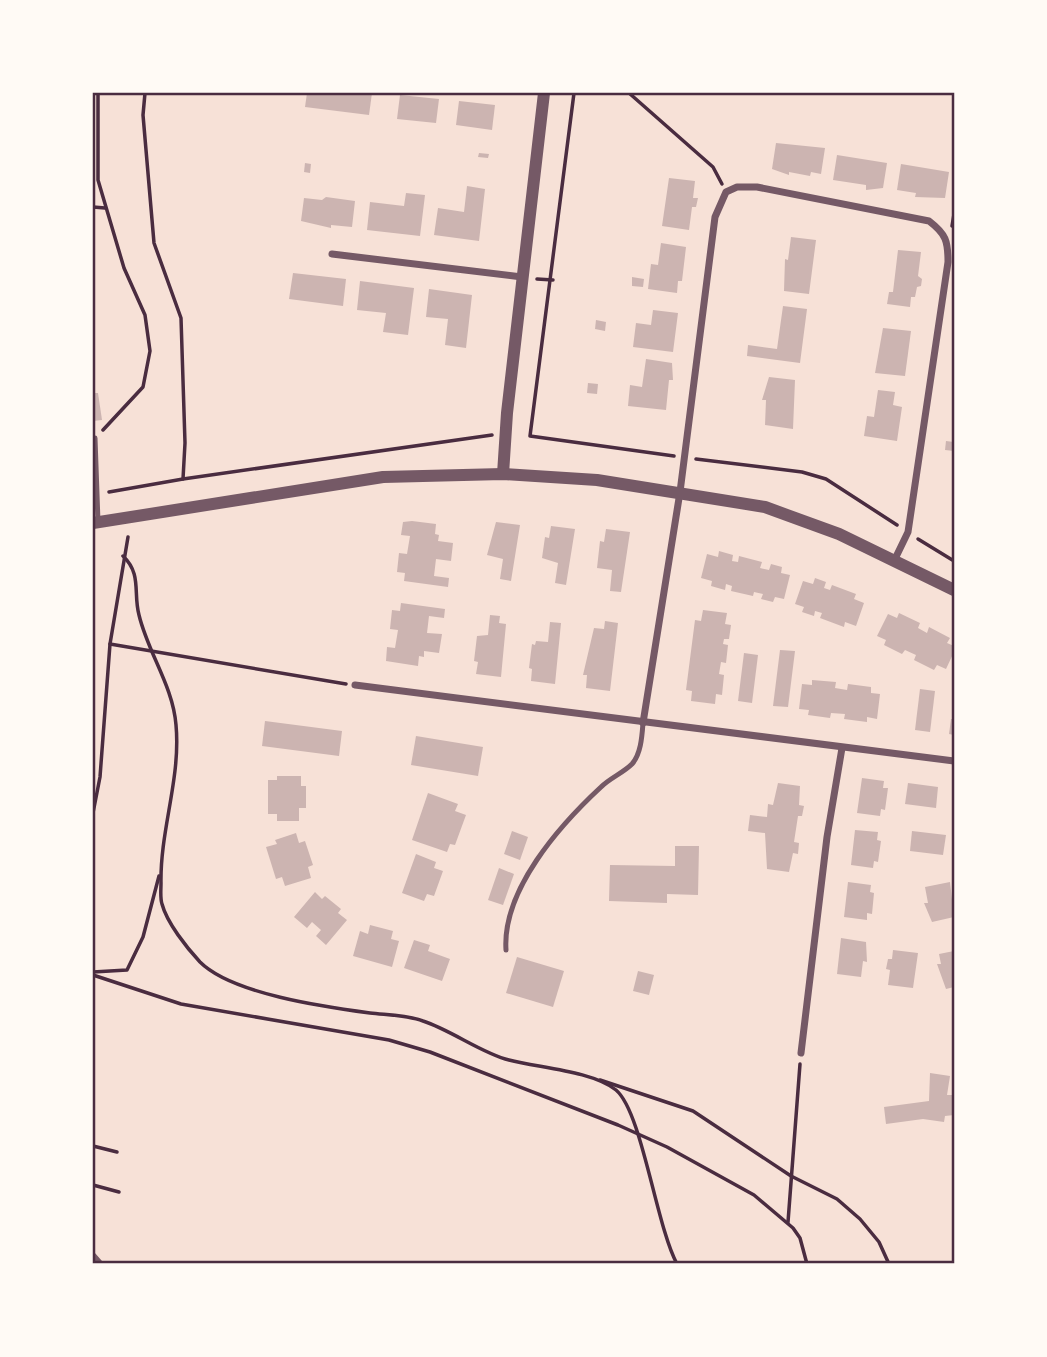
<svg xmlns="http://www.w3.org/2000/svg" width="1047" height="1357" viewBox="0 0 1047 1357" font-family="Quicksand,sans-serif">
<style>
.building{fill:#ccb4b1}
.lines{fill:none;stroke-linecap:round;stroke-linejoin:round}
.path{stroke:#4a2c40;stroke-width:3.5}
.service{stroke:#755966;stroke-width:5}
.minor{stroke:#755966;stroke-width:7}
.tertiary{stroke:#755966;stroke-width:12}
.neatline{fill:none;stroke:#4a2c40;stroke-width:2.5}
</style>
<rect width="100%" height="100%" fill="#f7e1d7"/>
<!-- building -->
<g class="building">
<path d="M307,93H372L369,115L305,107Z"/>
<path d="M400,95L439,99L436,123L397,119Z"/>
<path d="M459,101L495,105L492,130L456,125Z"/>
<path d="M776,143L825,148L821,174L811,172L810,176L789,172V175L772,169Z"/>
<path d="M479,153L489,154L488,158L478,157Z"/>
<path d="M837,155L887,163L883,188L866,190V185L833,180Z"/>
<path d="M305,163L311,164L310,173L304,172Z"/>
<path d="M901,164L949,172L945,198L915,197L916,193L897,190Z"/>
<path d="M669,178L695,181L693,198H698L696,207H692L689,230L662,226Z"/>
<path d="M467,186L485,189L479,241L434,235L438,208L464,212Z"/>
<path d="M406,193L425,195L420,236L367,230L370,202L404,206Z"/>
<path d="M326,197L355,201L352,227L331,225V228L301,221L304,198L322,200Z"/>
<path d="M791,237L816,240L809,294L784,291L785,259L788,260Z"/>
<path d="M661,243L686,247L682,281H678L677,293L648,289L651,264L658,265Z"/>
<path d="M898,250L921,252L918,276L922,279L921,286L917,287L915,297H911L910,307L887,304L889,292H893Z"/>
<path d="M293,273L346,279L343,306L289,299Z"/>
<path d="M632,277L644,279L643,287L632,286Z"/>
<path d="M360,281L414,288L408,335L383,332L386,313L357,310Z"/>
<path d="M429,289L472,295L466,348L445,345L448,319L426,317Z"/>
<path d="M783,306L807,309L800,363L747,356L748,345L777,349Z"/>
<path d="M653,310L678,313L673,352L633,347L636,323L651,325Z"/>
<path d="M596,320L606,322L605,331L595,329Z"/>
<path d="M883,328L911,331L905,376L875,373Z"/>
<path d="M646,359L672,363L673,380H669L666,410L628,406L630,385L642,387Z"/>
<path d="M769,377L795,380L793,429L765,425L766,400H762Z"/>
<path d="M588,383L598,384L597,394L587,393Z"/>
<path d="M878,390L895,392L893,405L902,407L897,441L864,436L867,416L874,417Z"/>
<path d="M93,393H98L102,420L93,421Z"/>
<path d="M946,441L954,442V451L945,450Z"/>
<path d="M412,521L436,524L435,534L439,535L438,541L453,543L451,561L436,559L434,576L449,578L448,587L404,581L405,573L397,572L399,553L407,554L410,536L401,535L403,522Z"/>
<path d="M496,522L520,525L511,581L500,579L503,559L487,555Z"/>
<path d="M551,526L575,529L566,585L555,583L558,563L542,558L545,537L549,538Z"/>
<path d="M606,529L630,532L621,592L610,591L612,570L597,568L600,541L604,542Z"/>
<path d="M719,551L733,555L732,561L738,562L739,556L762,562L760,568L769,570L771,564L782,567L781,573L790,575L784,599L775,597L773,602L761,599L763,594L754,592L753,596L731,591L732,586L726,584L725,590L711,586L712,581L701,578L707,554L718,557Z"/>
<path d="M815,578L826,582L824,588L830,590L832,585L856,594L854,599L864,603L856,626L845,622L844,627L820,618L822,613L815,611L814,616L802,612L804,607L795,604L803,581L813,584Z"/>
<path d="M401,603L445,609L444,618L429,616L427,633L442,634L439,653L424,651V657L419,656L418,666L386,661L387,647L395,648L398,630L390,629L392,610L400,611Z"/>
<path d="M703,610L727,613L725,624L731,625L729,639H724L723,644L728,645L726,663L721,662L719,674L724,675L722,695L716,694L715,704L691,701L692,691L686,690L695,620L701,621Z"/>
<path d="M899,613L920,623L918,628L927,633L929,627L950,638L947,643L954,646V652L946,669L937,665L934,670L914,660L916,655L905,650L902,654L884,645L886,640L877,636L888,614L897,618Z"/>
<path d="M490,615L500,616L499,623L506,624L501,677L476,674L478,662L474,661L477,636L488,635Z"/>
<path d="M605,621L618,623L610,691L586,688L587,675H583L594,628L604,629Z"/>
<path d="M550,622L561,623L555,684L531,681L532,669L529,668L532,644L535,645L536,641L548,642Z"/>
<path d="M780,650L795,651L788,707L773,706Z"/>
<path d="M744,653L758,655L752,703L738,701Z"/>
<path d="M812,680L836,682L835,688L847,690L848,684L871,687V693L880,694L877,719L867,717V722L844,719L845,714L831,713L830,718L808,715L809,710L799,709L802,684L812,685Z"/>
<path d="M920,689L935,691L930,732L915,730Z"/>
<path d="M951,719H954V735L949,734Z"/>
<path d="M265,721L342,731L339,756L262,746Z"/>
<path d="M416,736L483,747L478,776L411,765Z"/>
<path d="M277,776H301V786H306V808H299V821H277V814H268V780H277Z"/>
<path d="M862,778L884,781L883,788H888L885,810L881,809L880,816L857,813Z"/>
<path d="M778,783L800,786L799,805L804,806L802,816H798L794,842L799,843L798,854L793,853L789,872L767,869L765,833L748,831L750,815L767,817L768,804L773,805Z"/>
<path d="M908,783L938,787L936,808L905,804Z"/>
<path d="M428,793L458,804L455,811L466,815L455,845L450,844L447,852L412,840Z"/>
<path d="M855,830L878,832L877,840L881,841L878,862L874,861L873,868L851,865Z"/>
<path d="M512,831L528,837L520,860L504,854Z"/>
<path d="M912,831L946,835L943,855L910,851Z"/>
<path d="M296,833L299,843L305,841L313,865L308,867L311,878L285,886L282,877L276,879L266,847L277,844L275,840Z"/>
<path d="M675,846H699L698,895L667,894V903L609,901L610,865L675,866Z"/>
<path d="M416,854L436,862L434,868L443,871L434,896L427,894L424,901L402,893Z"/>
<path d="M499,868L514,874L503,905L488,900Z"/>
<path d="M848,882L871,885L870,892L874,893L872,914L867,913V920L844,917Z"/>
<path d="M950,882L954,917L932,922L924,903H928L925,887Z"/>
<path d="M315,892L322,899L325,896L341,909L338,913L347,920L326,945L316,936L321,930L312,922L307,928L294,917Z"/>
<path d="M370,925L393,931L391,939L399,941L392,967L353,956L360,931L368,934Z"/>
<path d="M841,938L866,942L867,962L863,961L861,977L837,974Z"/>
<path d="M414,940L430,945L428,951L450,959L442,981L404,968Z"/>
<path d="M893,950L918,953L913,988L888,985L890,970L886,969L888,959H892Z"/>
<path d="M954,951V987L946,989L937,964H941L939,954Z"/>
<path d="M517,957L564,971L553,1007L506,993Z"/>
<path d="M638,971L654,975L649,995L633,991Z"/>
<path d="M930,1073L950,1076L947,1095H954V1115L945,1116L944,1122L923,1119L886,1124L884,1107L929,1101Z"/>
</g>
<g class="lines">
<!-- path -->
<g class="path">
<path d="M98,93V180L124,268L145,315L150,351L143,387L103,430"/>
<path d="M145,93L143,115L154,243L181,318L185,443L183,479"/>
<path d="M574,93L530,436L674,456"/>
<path d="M629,93L713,167L722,184"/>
<path d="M93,207L105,208"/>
<path d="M952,226L954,214"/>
<path d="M537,279L553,280"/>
<path d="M696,459L802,472L826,479L897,525"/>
<path d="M109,492L183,479L492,435"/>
<path d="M918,539L954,561"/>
<path d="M123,556C142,574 133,593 139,615C148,653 173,686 176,725C181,778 160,830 161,883C161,890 160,898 162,904C167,923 187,948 200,962C232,994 325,1007 370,1013C387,1015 407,1015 423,1021C451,1030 483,1054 509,1060C540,1068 592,1071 616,1090C642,1112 656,1225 677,1264"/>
<path d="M110,644L346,684"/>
<path d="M93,813L100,777L110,644L128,537"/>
<path d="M93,972L127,970L143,937L159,876"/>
<path d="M93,975L181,1004L389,1040L430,1052L618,1125L667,1147L754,1195L793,1228L800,1238L807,1264"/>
<path d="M600,1080L693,1111L791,1176L837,1199L860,1219L879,1242L889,1264"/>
<path d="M93,1146L117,1152"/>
<path d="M93,1185L119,1192"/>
<path d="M788,1222L800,1064"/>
</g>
<!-- service -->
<g class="service">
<path d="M95,438L98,522"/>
<path d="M506,950C502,890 560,825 601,787C610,778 623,773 632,764C641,754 642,736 643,723"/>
</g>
<!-- minor -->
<g class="minor">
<path d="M332,254L522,277"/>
<path d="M355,685L954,761"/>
<path d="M643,723L680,492L715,217L726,192L737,187H757L929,221C946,234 948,241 948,262L908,532L894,561"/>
<path d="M801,1053L827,837L842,748"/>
<path d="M93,1256L100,1264"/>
</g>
<!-- tertiary -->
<g class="tertiary">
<path d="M503,474L507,413L544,93"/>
<path d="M93,523L383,477L503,474L597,480L765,507L839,534L954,590"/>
</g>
</g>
<!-- border -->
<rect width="1047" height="1357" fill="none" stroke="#fffaf5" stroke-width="189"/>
<rect x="94" y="94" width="859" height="1168" class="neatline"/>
</svg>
